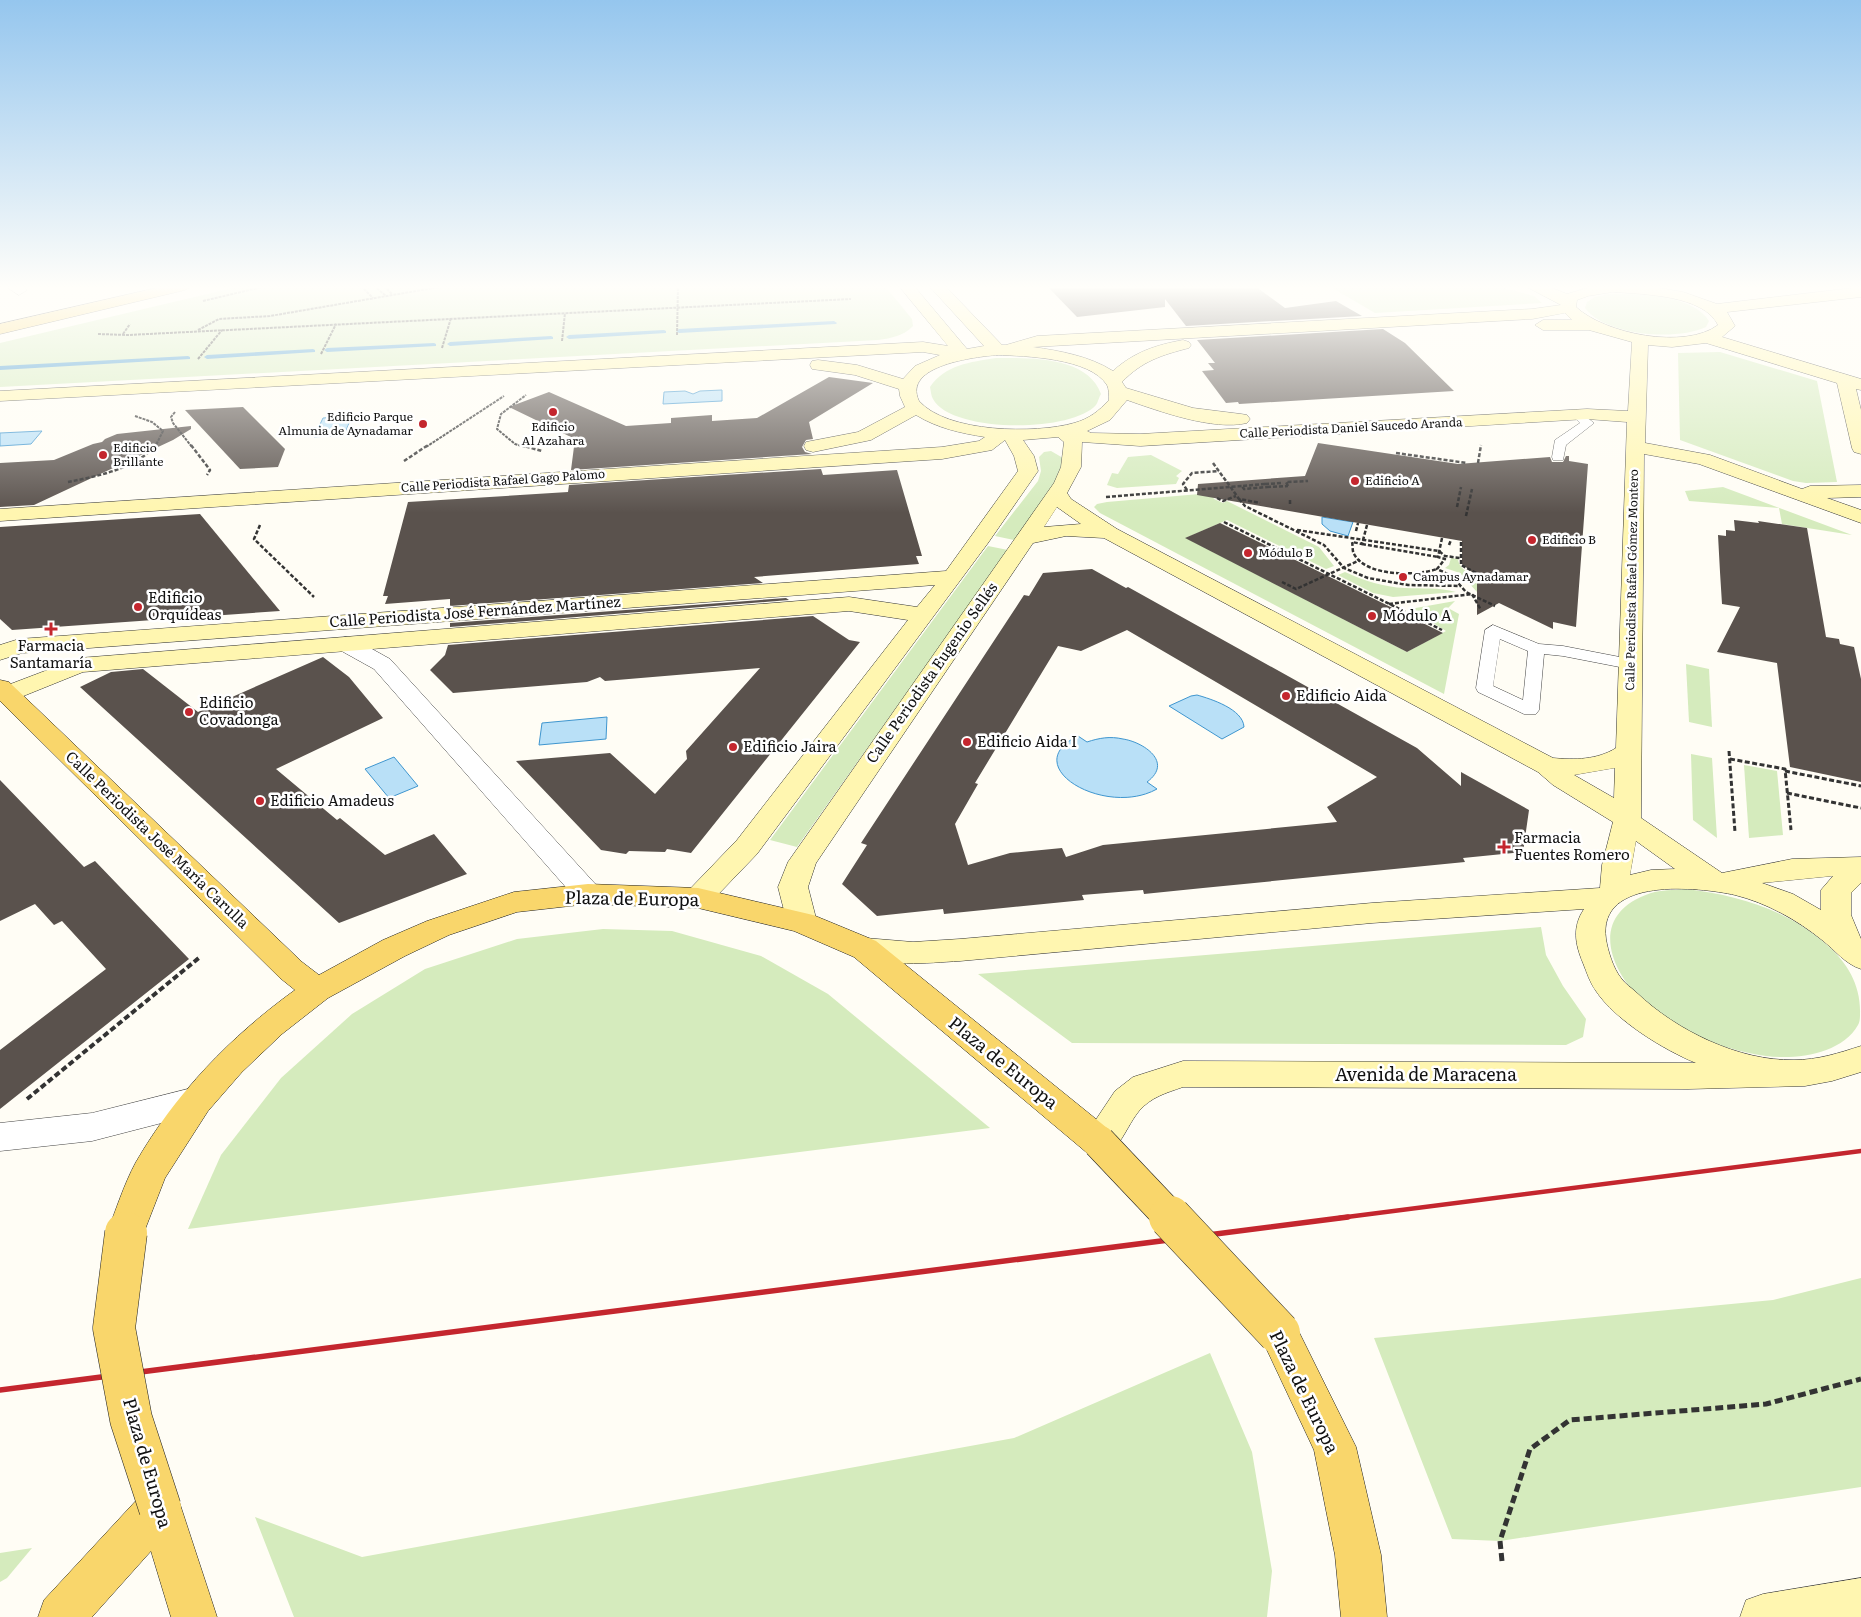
<svg xmlns="http://www.w3.org/2000/svg" width="1861" height="1617" viewBox="0 0 1861 1617" font-family="Literata,serif">
<style>
.green{fill:#d5ebbd}
.water{fill:#b9e0f7;stroke:#3f96cf}
.lines{fill:none;stroke-linecap:round;stroke-linejoin:round}
.stream{fill:#3f96cf;fill-rule:evenodd}
.building{fill:#5a524d;fill-rule:evenodd}
.lane-casing{stroke:#444;stroke-width:1}
.street-casing{stroke:#444;stroke-width:1}
.secondary-casing{stroke:#333;stroke-width:1}
.primary-casing{stroke:#222;stroke-width:1}
.path-far4{stroke:#333;stroke-width:2;stroke-dasharray:3 1;stroke-linecap:butt}
.path-far3{stroke:#333;stroke-width:2.5;stroke-dasharray:4 2;stroke-linecap:butt}
.path-far2{stroke:#333;stroke-width:3;stroke-dasharray:5 2.5;stroke-linecap:butt}
.path-far1{stroke:#333;stroke-width:4;stroke-dasharray:6 3;stroke-linecap:butt}
.path{stroke:#333;stroke-width:5;stroke-dasharray:8 4;stroke-linecap:butt}
.lane{fill:#fff;fill-rule:evenodd}
.street{fill:#fff;fill-rule:evenodd}
.secondary{fill:#fff6b0;fill-rule:evenodd}
.primary{fill:#f9d66b;fill-rule:evenodd}
.rail-far1{stroke:#c4262e;stroke-width:4.5}
.rail{stroke:#c4262e;stroke-width:5.5}
.primary-bridge-far1-casing{stroke:#222;stroke-width:34;stroke-linecap:butt}
.primary-bridge-casing{stroke:#222;stroke-width:43;stroke-linecap:butt}
.path-bridge{stroke:#333;stroke-width:2.5;stroke-dasharray:4 2;stroke-linecap:butt}
.primary-bridge-far1{stroke:#f9d66b;stroke-width:33}
.primary-bridge{stroke:#f9d66b;stroke-width:42}
.poi-dot{fill:#c4262e;stroke:#fff;stroke-width:2}
.labels{text-anchor:middle;stroke-width:5;stroke-linejoin:round;paint-order:stroke}
.far-poi-label{font-size:12px;fill:#111;stroke:#fff;text-anchor:start}
.far-street-label{font-size:12px;fill:#111;stroke:#fff}
.poi-label{font-size:15px;fill:#111;stroke:#fff;text-anchor:start}
.street-label{font-size:15px;fill:#111;stroke:#fff}
.near-street-label{font-size:18px;fill:#111;stroke:#fff}
</style>
<rect width="100%" height="100%" fill="#fffdf5"/>
<!-- green -->
<g class="green">
<path d="M241,286H885L912,319L913,326C903,336 892,338 878,340L0,387V343Z"/>
<path d="M1329,286H1497L1534,296L1542,303L1375,313Z"/>
<path d="M1608,294C1636,293 1692,294 1709,321L1706,327C1676,341 1606,336 1585,308L1587,302L1595,297Z"/>
<path d="M1720,352L1817,381L1837,482L1806,483L1793,481L1680,440L1678,353Z"/>
<path d="M996,358C1028,358 1088,356 1101,394C1099,397 1098,402 1096,405C1071,433 951,433 933,399C931,396 931,391 930,387C945,365 970,362 996,358Z"/>
<path d="M1051,451L1063,458C1058,489 1032,515 1014,540L995,536L1038,481L1041,471L1039,457L1044,452Z"/>
<path d="M1151,455L1182,471L1176,476L1179,478L1176,484L1117,488L1107,485L1112,473L1118,474L1128,457Z"/>
<path d="M1723,487L1852,535L1782,524L1779,508L1689,501L1685,491Z"/>
<path d="M1211,493L1214,499L1223,503L1227,501L1319,547L1334,566L1326,569L1227,520L1186,538L1407,652L1446,631L1410,609L1455,601L1448,608L1459,614L1444,694L1100,513L1094,507L1097,504L1107,502Z"/>
<path d="M988,546L1008,550L797,847L770,840Z"/>
<path d="M1451,558L1458,559C1459,570 1471,574 1480,577L1477,592L1460,573L1445,568L1449,565Z"/>
<path d="M1345,572C1365,581 1383,587 1405,588C1423,589 1438,587 1456,592L1393,597L1373,593L1338,575Z"/>
<path d="M1686,664L1709,669L1712,727L1689,722Z"/>
<path d="M1691,754L1712,758L1717,838L1693,820Z"/>
<path d="M1744,765L1777,771L1783,835L1749,838Z"/>
<path d="M1685,889C1737,895 1787,909 1827,945C1848,963 1861,986 1860,1014C1860,1017 1860,1022 1858,1025C1842,1054 1796,1060 1766,1056C1724,1050 1675,1032 1643,1002C1606,966 1590,913 1651,893C1661,890 1674,890 1685,889Z"/>
<path d="M1541,927L1546,955L1563,986L1586,1019L1583,1037L1566,1045L1072,1043L978,974Z"/>
<path d="M603,929L672,931L761,956L828,994L990,1128L188,1229L221,1155L281,1078L352,1014L425,969L517,939Z"/>
<path d="M1861,1278V1487L1500,1541L1452,1539L1374,1338L1773,1300Z"/>
<path d="M1210,1353L1252,1452L1272,1571L1267,1617H294L255,1517L362,1557L1014,1438Z"/>
<path d="M32,1548L7,1578L0,1582V1553Z"/>
</g>
<!-- water -->
<g class="water">
<path d="M722,390V401L663,404L664,392L685,391L693,394L700,391Z"/>
<path d="M352,416L344,435L314,437L323,418Z"/>
<path d="M42,431L31,444L0,446V433Z"/>
<path d="M1322,517L1353,522L1348,536L1330,531L1322,524Z"/>
<path d="M1197,695C1211,699 1243,709 1244,727L1222,739L1169,706L1191,696Z"/>
<path d="M607,717L606,739L539,745L542,723Z"/>
<path d="M1078,736L1087,742C1099,738 1110,736 1123,739C1143,742 1174,762 1147,782L1157,789C1105,818 1016,766 1078,736Z"/>
<path d="M394,757L418,786L389,798L365,769Z"/>
</g>
<g class="lines">
<!-- stream -->
<g class="stream">
<path d="M834,321L837,323L836,324L679,333L676,331L679,329Z"/>
<path d="M664,330L666,331V333L569,339L566,337L569,335Z"/>
<path d="M551,336L553,337V339L450,346L447,344L450,342Z"/>
<path d="M434,343L436,344V346L327,352L324,350L327,348Z"/>
<path d="M313,349L315,350V352L207,359L204,357L207,355Z"/>
<path d="M188,356L190,357V359L0,370V366Z"/>
</g>
</g>
<!-- building -->
<g class="building">
<path d="M1047,286H1255L1285,308L1336,301L1362,316L1186,326L1165,299V307L1077,317Z"/>
<path d="M1383,329L1405,343L1454,391L1239,404L1238,402L1226,403L1202,371L1214,370L1208,363H1215L1197,340Z"/>
<path d="M829,377L873,383L809,422L813,439L806,440L802,447L805,452L812,454L571,470L575,439L509,407L549,392L626,426L671,423V418L712,415V421L757,418Z"/>
<path d="M243,407L285,449L278,467L240,469L185,410Z"/>
<path d="M191,426V429L173,440L34,505L0,507V463L54,460L93,444L102,442L105,439L117,434Z"/>
<path d="M1318,443L1458,464L1550,457L1552,462H1563L1566,456H1569V461L1588,464L1576,627L1553,622V629L1499,603L1477,615V576L1462,564V541L1197,495L1198,484L1305,476Z"/>
<path d="M821,469L823,475L897,470L922,556H916L919,564L754,577L763,583L450,606V599L385,604L388,596H383L408,502L568,492L569,485Z"/>
<path d="M200,514L280,611L12,630L0,619V527Z"/>
<path d="M1734,520L1759,523L1758,521L1807,528L1826,637L1839,639L1840,644L1854,647L1861,679V782L1790,767L1777,663L1717,652L1740,607L1722,604L1720,572L1718,535L1726,536V530L1735,531Z"/>
<path d="M1220,523L1338,581L1443,633L1407,652L1185,538Z"/>
<path d="M1092,569L1126,588L1128,587L1417,748L1461,786V772L1529,810L1523,852L1463,858L1465,862L1203,888L1144,894L1143,890L1082,895L1084,900L944,914L943,909L877,916L842,884L867,845L861,843L1024,595L1029,596L1043,573ZM1127,630L1216,682L1377,777L1327,807L1337,822L1103,845L1066,857L1062,848L1010,853L968,865L955,824L978,784L975,783L1058,646L1081,651Z"/>
<path d="M786,598L789,600L450,627V623Z"/>
<path d="M813,616L849,640L860,642L691,853L667,849L665,852L629,851L626,854L601,850L516,761L610,753L655,794L687,759L686,751L760,668L605,681L600,677L587,682L453,693L430,670L445,655L448,645Z"/>
<path d="M323,657L349,677L383,718L276,769L337,820L340,818L385,855L434,834L467,874L339,923L80,687L111,672L143,669L198,712Z"/>
<path d="M0,780L84,867L95,861L189,959L0,1109V1050L106,969L62,921L54,925L35,904L0,921Z"/>
</g>
<g class="lines">
<!-- lane casing -->
<g class="lane-casing">
<g id="lane">
<path d="M1577,410L1594,423L1566,445L1563,460H1553L1552,457L1555,440L1580,423L1571,414Z"/>
<path d="M1493,625L1539,644L1563,646L1630,659L1638,664L1630,669L1563,656L1544,654L1539,710L1536,714H1524L1478,692L1476,688L1485,630ZM1500,639L1528,651L1523,700L1493,686Z"/>
</g>
</g>
<!-- street casing -->
<g class="street-casing">
<g id="street">
<path d="M5,286H23L27,290L19,295Z"/>
<path d="M346,637L354,639L390,659L598,887L603,894L598,901L588,904L578,901L374,669L338,649L334,644L338,639Z"/>
<path d="M196,1087L208,1091L213,1101L208,1111L92,1141L0,1151V1123L92,1113Z"/>
</g>
</g>
<!-- secondary casing -->
<g class="secondary-casing">
<g id="secondary">
<path d="M899,286H914L967,349L984,346L929,286H945L1002,345H1006L1037,336L1532,309L1561,305L1525,286H1547L1567,294L1594,286H1648L1683,292L1717,304L1861,287V297L1727,312L1735,326L1722,337L1861,379V390L1856,389L1861,410V454L1854,452L1852,448L1837,383L1706,343L1672,347L1648,345L1645,443L1710,455L1802,489L1810,486L1861,485V497L1827,498L1861,510V523L1699,464L1644,454L1641,818L1722,873L1792,859L1861,857V883L1851,893V915L1861,939V969C1845,964 1835,950 1822,940C1797,920 1767,903 1735,895C1699,887 1597,876 1606,939C1608,951 1613,968 1621,978C1625,984 1632,988 1637,993C1677,1031 1739,1061 1794,1060C1818,1060 1839,1053 1861,1046V1072L1832,1081L1805,1086L1688,1089L1183,1087C1166,1093 1151,1097 1139,1111C1122,1132 1118,1163 1086,1152L1081,1142L1115,1091L1133,1077L1183,1061L1696,1063C1664,1050 1615,1020 1596,991C1590,983 1587,973 1583,963C1575,944 1572,927 1584,909L1372,923L960,961C925,963 888,967 854,957L850,949L854,941L865,938L913,942L960,939L1372,903L1600,888L1602,865L1613,822L1553,785L1538,772L1104,538L1066,536L1033,543L816,863L808,887L817,922L813,929L802,932L791,929L787,922L778,887L788,862L1054,483L1061,467L1064,442L1058,437L1023,440L1034,456L1038,471L988,543L757,854L708,905L698,908L688,905L683,898L688,891L737,840L908,620L849,611L83,672L16,699L7,701L0,700V688L79,658L849,597L917,607L935,585L22,653L0,660V645L19,639L946,571L1018,471L1014,456L1005,440L992,450L942,459L0,521V509L942,447L979,441L985,437C960,433 937,428 916,415L871,440L813,452L806,450L804,446L806,442L858,432L905,407L900,396L899,389L855,375L812,369L810,365L812,361L818,360L857,365L903,379L915,366L940,355L923,352L0,401V391L923,342L948,346ZM1613,292C1642,294 1704,295 1718,325C1685,350 1605,334 1576,307L1577,300L1588,296ZM1565,313L1572,320H1543L1535,325L1543,330H1589L1632,342L1628,411L1587,409L1140,434L1091,433L1087,431L1110,420L1127,400C1159,411 1213,431 1247,423L1250,419L1247,415L1241,414L1193,408L1126,388L1122,382C1142,361 1162,355 1189,348L1191,345L1189,342L1183,340C1156,345 1134,352 1113,371C1089,356 1061,351 1033,347L1532,319ZM997,355C1026,356 1090,358 1107,385C1109,389 1109,395 1109,400C1099,411 1089,419 1074,423C1036,434 947,433 919,401C902,365 976,357 997,355ZM1587,419L1627,422L1616,748C1597,760 1574,760 1553,758L1117,529L1071,499L1067,493L1081,467L1082,442L1140,446ZM1057,507L1081,524L1044,527ZM1615,768L1614,798L1574,775ZM1636,841L1675,869L1651,870L1630,875ZM1833,876L1821,890V910L1793,894L1762,883Z"/>
<path d="M1861,1578V1617H1740L1746,1600L1763,1594Z"/>
</g>
</g>
<!-- primary casing -->
<g class="primary-casing">
<g id="primary">
<path d="M165,286H192L185,290L0,334V324Z"/>
<path d="M0,680L9,682L302,962L319,975L383,940L427,921L514,892L588,884L698,888L813,915L876,941L1112,1132L1117,1142L1112,1152L1099,1156L1086,1152L854,957L794,931L698,908L588,904L517,912L449,935L405,956L328,998L282,1034L242,1072L208,1111L165,1178L139,1245L126,1249L113,1245L107,1233C116,1210 124,1184 136,1162C176,1093 230,1037 295,990L280,978L0,701Z"/>
<path d="M1279,1315L1293,1320L1356,1447L1381,1555L1387,1617H1341L1335,1555L1314,1450L1259,1333L1265,1320Z"/>
<path d="M160,1486L176,1492L217,1617H171L151,1551L92,1617H38L44,1600L144,1492Z"/>
</g>
</g>
<!-- path-far4 -->
<g class="path-far4">
<path d="M361,286L373,298"/>
<path d="M384,286L392,294"/>
<path d="M377,288L386,296"/>
<path d="M203,301L266,286"/>
<path d="M198,330L219,319L270,316L445,286"/>
<path d="M98,334L128,335L851,299"/>
<path d="M123,334L130,324"/>
<path d="M677,335L678,286"/>
<path d="M562,341L565,313"/>
<path d="M442,348L451,318"/>
<path d="M321,354L336,324"/>
<path d="M198,359L222,330"/>
<path d="M175,412L171,417L173,423L192,447"/>
<path d="M135,416L152,422L163,431L155,447"/>
<path d="M426,447L504,396"/>
<path d="M525,447L515,444L497,429L501,414L526,395"/>
</g>
<!-- path-far3 -->
<g class="path-far3">
<path d="M191,445L210,470L207,475"/>
<path d="M520,445L542,451"/>
<path d="M1396,453L1467,463"/>
<path d="M404,461L428,445"/>
<path d="M1213,463L1226,481"/>
<path d="M1478,463L1481,445"/>
<path d="M68,482C98,476 135,469 156,445"/>
<path d="M1227,482L1239,499L1260,503"/>
<path d="M1265,484L1242,486L1244,489L1267,487"/>
<path d="M1288,486L1286,482L1308,481"/>
<path d="M1187,490L1183,484L1192,473L1219,471"/>
<path d="M1106,497L1242,486"/>
<path d="M1217,498L1223,501L1236,496"/>
<path d="M1239,499L1245,506L1324,545L1344,568L1368,578L1408,585L1461,586"/>
<path d="M1290,500V504"/>
<path d="M1457,507L1461,487"/>
<path d="M1466,516L1472,489"/>
<path d="M1224,522L1442,630"/>
<path d="M260,525L254,539L314,597"/>
<path d="M1367,525L1362,544L1352,542C1353,545 1352,551 1354,554C1366,577 1417,576 1437,569"/>
<path d="M1297,530L1439,551L1445,556L1460,558"/>
<path d="M1356,531L1358,523"/>
<path d="M1442,538L1438,557L1445,559L1437,569L1452,576L1466,592L1495,606"/>
<path d="M1461,542V565L1484,577L1483,583"/>
<path d="M1362,544L1438,557"/>
<path d="M1449,545L1451,540"/>
<path d="M1282,582L1296,589L1360,560"/>
<path d="M1389,604L1472,594L1481,610"/>
</g>
<!-- path-far2 -->
<g class="path-far2">
<path d="M1729,751L1735,832"/>
<path d="M1730,759L1785,769L1791,830"/>
<path d="M1785,771L1861,786"/>
<path d="M1787,793L1861,808"/>
</g>
<!-- path-far1 -->
<path class="path-far1" d="M27,1099L200,957"/>
<!-- path -->
<path class="path" d="M1502,1561L1500,1541L1530,1449L1570,1420L1766,1404L1861,1379"/>
<!-- lane -->
<use href="#lane" class="lane"/>
<!-- street -->
<use href="#street" class="street"/>
<!-- secondary -->
<use href="#secondary" class="secondary"/>
<!-- primary -->
<use href="#primary" class="primary"/>
<!-- rail-far1 -->
<path class="rail-far1" d="M1339,1218L1861,1151"/>
<!-- rail -->
<path class="rail" d="M0,1390L1348,1217"/>
<!-- primary-bridge-far1 casing -->
<g class="primary-bridge-far1-casing">
<path id="primary-bridge-far1" d="M1099,1142L1171,1218"/>
</g>
<!-- primary-bridge casing -->
<g class="primary-bridge-casing">
<g id="primary-bridge">
<path d="M1170,1217L1279,1333"/>
<path d="M126,1233L114,1328L131,1419L160,1508"/>
</g>
</g>
<!-- path-bridge -->
<g class="path-bridge">
<path d="M1265,484L1283,483"/>
<path d="M1267,487L1288,486"/>
</g>
<!-- primary-bridge-far1 -->
<use href="#primary-bridge-far1" class="primary-bridge-far1"/>
<!-- primary-bridge -->
<use href="#primary-bridge" class="primary-bridge"/>
</g>
<!-- sky -->
<linearGradient id="sky" x2="0" y2="1"><stop stop-color="#95c6ee"/><stop offset="0.56" stop-color="#fffefa"/><stop offset="1" stop-color="#fffefa" stop-opacity="0"/></linearGradient>
<rect width="1861" height="513" fill="url(#sky)"/>
<!-- markers -->
<g class="poi-dot">
<circle cx="553" cy="412" r="5"/>
<circle cx="423" cy="424" r="5"/>
<circle cx="103" cy="455" r="5"/>
<circle cx="1355" cy="481" r="5"/>
<circle cx="1532" cy="540" r="5"/>
<circle cx="1248" cy="553" r="5"/>
<circle cx="1403" cy="577" r="5"/>
<circle cx="138" cy="607" r="5"/>
<circle cx="1372" cy="616" r="5"/>
<path d="M48.5 621.5h5v5h5v5h-5v5h-5v-5h-5v-5h5z"/>
<circle cx="1286" cy="696" r="5"/>
<circle cx="189" cy="712" r="5"/>
<circle cx="967" cy="742" r="5"/>
<circle cx="733" cy="747" r="5"/>
<circle cx="260" cy="801" r="5"/>
<path d="M1501.5 839.5h5v5h5v5h-5v5h-5v-5h-5v-5h5z"/>
</g>
<g class="labels">
<!-- far-poi labels -->
<g class="far-poi-label">
<text x="413" y="421" text-anchor="end">Edificio Parque<tspan x="413" dy="14">Almunia de Aynadamar</tspan></text>
<text x="553" y="431" text-anchor="middle">Edificio<tspan x="553" dy="14">Al Azahara</tspan></text>
<text x="113" y="452">Edificio<tspan x="113" dy="14">Brillante</tspan></text>
<text x="1365" y="485">Edificio A</text>
<text x="1542" y="544">Edificio B</text>
<text x="1258" y="557">Módulo B</text>
<text x="1413" y="581">Campus Aynadamar</text>
</g>
<!-- far-street labels -->
<g class="far-street-label">
<text transform="translate(1351 428) rotate(-3)" y="4">Calle Periodista Daniel Saucedo Aranda</text>
<text transform="translate(503 481) rotate(-4)" y="4">Calle Periodista Rafael Gago Palomo</text>
<text transform="translate(1632 580) rotate(-89)" y="4">Calle Periodista Rafael Gómez Montero</text>
</g>
<!-- poi labels -->
<g class="poi-label">
<text x="148" y="603">Edificio<tspan x="148" dy="17">Orquídeas</tspan></text>
<text x="1382" y="621">Módulo A</text>
<text x="51" y="651" text-anchor="middle">Farmacia<tspan x="51" dy="17">Santamaría</tspan></text>
<text x="1296" y="701">Edificio Aida</text>
<text x="199" y="708">Edificio<tspan x="199" dy="17">Covadonga</tspan></text>
<text x="977" y="747">Edificio Aida I</text>
<text x="743" y="752">Edificio Jaira</text>
<text x="270" y="806">Edificio Amadeus</text>
<text x="1514" y="843">Farmacia<tspan x="1514" dy="17">Fuentes Romero</tspan></text>
</g>
<!-- street labels -->
<g class="street-label">
<text transform="translate(475 612) rotate(-4)" y="5">Calle Periodista José Fernández Martínez</text>
<text transform="translate(932 673) rotate(-55)" y="5">Calle Periodista Eugenio Sellés</text>
<text transform="translate(157 840) rotate(44)" y="5">Calle Periodista José María Carulla</text>
</g>
<!-- near-street labels -->
<g class="near-street-label">
<text transform="translate(632 899) rotate(1)" y="6">Plaza de Europa</text>
<text transform="translate(1003 1063) rotate(39)" y="6">Plaza de Europa</text>
<text x="1426" y="1081">Avenida de Maracena</text>
<text transform="translate(1304 1392) rotate(64)" y="6">Plaza de Europa</text>
<text transform="translate(147 1463) rotate(74)" y="6">Plaza de Europa</text>
</g>
</g>
</svg>
